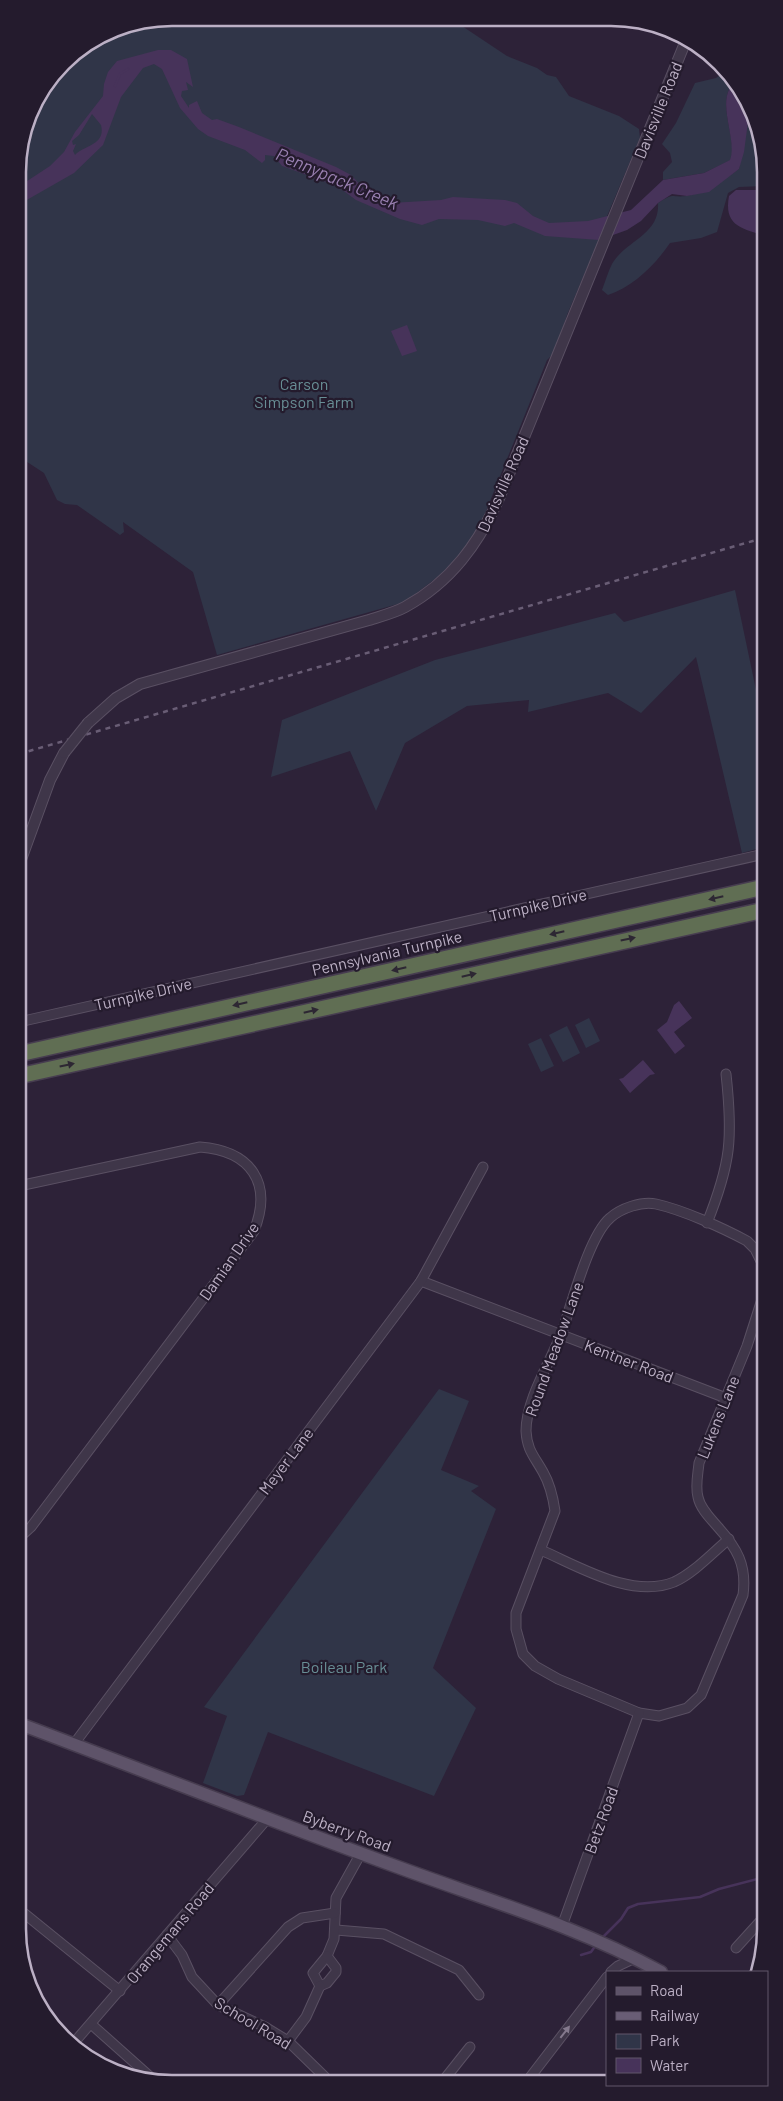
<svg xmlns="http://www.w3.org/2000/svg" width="783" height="2101" viewBox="0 0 783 2101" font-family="Barlow,sans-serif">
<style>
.green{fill:#303548}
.water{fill:#47335a;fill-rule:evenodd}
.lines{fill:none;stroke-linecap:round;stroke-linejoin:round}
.stream{stroke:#47335a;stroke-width:2.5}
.minor-casing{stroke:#5a5063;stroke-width:11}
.tertiary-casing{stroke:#5a5063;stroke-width:12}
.primary-casing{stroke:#463c4f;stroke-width:15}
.motorway-casing{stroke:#473d50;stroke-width:18}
.minor{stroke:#3f3649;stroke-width:9}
.tertiary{stroke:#3f3649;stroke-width:10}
.primary{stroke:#5e5369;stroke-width:12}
.motorway{stroke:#606e53;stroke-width:15}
.rail{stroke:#695d75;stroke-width:2.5;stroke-dasharray:5 5;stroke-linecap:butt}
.tertiary-bridge-casing{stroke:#5a5063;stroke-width:12;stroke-linecap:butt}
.tertiary-bridge{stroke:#3f3649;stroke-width:10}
.oneway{fill:#2d2733}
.oneway2{fill:#84798d}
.labels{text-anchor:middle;stroke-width:4.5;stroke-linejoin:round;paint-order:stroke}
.street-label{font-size:16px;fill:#bcb0c5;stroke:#241b2d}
.park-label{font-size:16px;fill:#688e95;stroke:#241b2d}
.water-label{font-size:18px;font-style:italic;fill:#9980b1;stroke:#241b2d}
.rim{fill:none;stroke:#bcb0c5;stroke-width:2.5}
</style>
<rect width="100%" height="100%" fill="#2d2238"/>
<!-- green -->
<g class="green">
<path d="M172,18L393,19L404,21L423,19L462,26L507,56L537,68L547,75L556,77L569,96L619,116L639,129L640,138L597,240H599L567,315L555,352L547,360L484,516L473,540L457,562L405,602L217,655L193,572L123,522L124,532L120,535L77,505L65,504L57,500L44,473L18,456V162L33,104L70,56L113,29Z"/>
<path d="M726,71L735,82C714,100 738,138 731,160L704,173L663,180V172L672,162L670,153L662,144L676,123L695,83L716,78Z"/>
<path d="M744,94L762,142L763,186L739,187L728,193L717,232L701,238L670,243C655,265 633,287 608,295L602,290C605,282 608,272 612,264C626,240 660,235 658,203C676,192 669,198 686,196C699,195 728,177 739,169L748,122L740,105Z"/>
<path d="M735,590L763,723L764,847L742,853L696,657L641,713L608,693L528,712L529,700L467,706L405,743L376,811L350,751L271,777L282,720L435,660L615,613L624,622Z"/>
<path d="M589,1018L600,1041L586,1048L575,1025Z"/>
<path d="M567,1026L580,1053L563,1062L549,1035Z"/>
<path d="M541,1038L554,1066L541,1072L528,1044Z"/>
<path d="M439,1389L469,1401L441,1470L479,1486L471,1491L496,1509L433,1668L476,1708L434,1796L268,1732L244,1795L237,1796L203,1783L227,1716L204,1707Z"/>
</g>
<!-- water -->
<g class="water">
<path d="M158,50H171L187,59L193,87L186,82L188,90L182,91L181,96L189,108V105L197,101L202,113L212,120L217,119L239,127L336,167L351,175L366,191L391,203L441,200L453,197L505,200L517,203L533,216L549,223L588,221L631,210L663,180L704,173L730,160C738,138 714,100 735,82L744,94L740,105L748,122L744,152L739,169L709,192L687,196L672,194L658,203L641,221L627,230L599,240L545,236L514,223L505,226L478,220L439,219L422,225L400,219L356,200L337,186L282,166L274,156L265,155V160L262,163L245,150L208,136L198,129L180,108L162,69L154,64L143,68L121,97L103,145L74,173L18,205V187L50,166L64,152L75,132L103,96L104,84L108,72L117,61ZM92,114L101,125C106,145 85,145 75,155L73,151L76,144L73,145L72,141L79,135Z"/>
<path d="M736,190H763V235C739,228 724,224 729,196Z"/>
<path d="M407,325L417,351L402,356L391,331Z"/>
<path d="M679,1001L692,1018L674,1032L685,1046L675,1054L657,1030L667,1022L674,1005Z"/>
<path d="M643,1060L655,1074L650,1075L630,1093L619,1079L623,1078Z"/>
</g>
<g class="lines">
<!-- stream -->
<g class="stream">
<path d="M115,86L120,74L128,69"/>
<path d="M601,1939L621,1919L628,1908L638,1904L700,1897L719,1889L765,1877"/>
<path d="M581,1955L591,1952L596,1945"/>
</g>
<!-- minor casing -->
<g class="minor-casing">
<g id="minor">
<path d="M19,1022L764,854"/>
<path d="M19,1186L200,1147C251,1151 273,1183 254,1231L31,1527L20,1537"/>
<path d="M707,1223C731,1163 733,1138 726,1074"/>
<path d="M764,1267L755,1249L747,1241C723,1228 683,1210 656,1204C642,1201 621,1208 610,1218C589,1236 572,1303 562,1332C551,1361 526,1399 526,1431C527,1450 534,1456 543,1472C550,1484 553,1497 555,1511L516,1613V1629L523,1654L535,1666L558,1679L639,1713L659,1716L687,1708L701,1695L743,1595C747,1565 737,1548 717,1526C710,1518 700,1508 698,1497C695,1486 698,1474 699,1463L747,1346L764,1293"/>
<path d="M421,1281L726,1398"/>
<path d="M541,1550C580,1567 632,1599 674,1582C694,1573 712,1553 729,1539"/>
<path d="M74,1744L421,1281L483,1167"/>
<path d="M20,1910L120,1991"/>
<path d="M562,1926L639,1713"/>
<path d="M336,1930L384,1934L459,1970L479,1995"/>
<path d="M167,1935L182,1955L192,1977L218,2005L265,2027L288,2041L329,2081"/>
<path d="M736,1948L765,1916"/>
<path d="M611,1972L618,1966L635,1958"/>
<path d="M320,1986L313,1973L327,1956L334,1939L336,1898L361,1853"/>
<path d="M320,1986L327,1983L336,1972V1968L327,1956"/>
<path d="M218,2005L288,1927L302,1918L335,1913"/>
<path d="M91,2024L155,2081"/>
<path d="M288,2041L306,2017L320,1986"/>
<path d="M72,2045L267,1819"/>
<path d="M528,2080L607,1977"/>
<path d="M443,2081L470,2047"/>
</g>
</g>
<!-- tertiary casing -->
<g class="tertiary-casing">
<g id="tertiary">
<path d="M88,723L116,698L140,684L369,620C381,616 394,613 405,607C451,582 479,543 500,496L687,38"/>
<path d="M19,865L50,780L64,753"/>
</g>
</g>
<!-- primary casing -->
<g class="primary-casing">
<path id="primary" d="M20,1724C145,1771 269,1820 395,1866C484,1899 577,1926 661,1972"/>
</g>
<!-- motorway casing -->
<g class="motorway-casing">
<g id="motorway">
<path d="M19,1054L764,887"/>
<path d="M19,1076L764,910"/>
</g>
</g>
<!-- minor -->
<use href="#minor" class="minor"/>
<!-- tertiary -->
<use href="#tertiary" class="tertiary"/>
<!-- primary -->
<use href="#primary" class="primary"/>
<!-- motorway -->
<use href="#motorway" class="motorway"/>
<!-- rail -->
<path class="rail" d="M19,754L763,538"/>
<!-- tertiary-bridge casing -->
<g class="tertiary-bridge-casing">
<path id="tertiary-bridge" d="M64,753L88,723"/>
</g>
<!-- tertiary-bridge -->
<use href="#tertiary-bridge" class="tertiary-bridge"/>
</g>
<!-- one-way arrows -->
<defs><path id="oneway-solid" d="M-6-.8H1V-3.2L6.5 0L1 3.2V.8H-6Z" transform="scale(1.25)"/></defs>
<g class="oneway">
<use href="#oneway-solid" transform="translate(716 898) rotate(167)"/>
<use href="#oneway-solid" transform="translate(557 933) rotate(167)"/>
<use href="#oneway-solid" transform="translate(628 939) rotate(-12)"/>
<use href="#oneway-solid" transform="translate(399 969) rotate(167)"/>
<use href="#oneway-solid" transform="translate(469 975) rotate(-13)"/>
<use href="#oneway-solid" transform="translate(240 1004) rotate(167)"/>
<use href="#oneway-solid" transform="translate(311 1011) rotate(-13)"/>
<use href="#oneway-solid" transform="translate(67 1065) rotate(-12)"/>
</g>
<use class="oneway2" href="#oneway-solid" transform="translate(565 2032) rotate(-52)"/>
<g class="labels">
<!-- street labels -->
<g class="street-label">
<text transform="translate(658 110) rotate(-68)" y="6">Davisville Road</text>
<text transform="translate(503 484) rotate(-66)" y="6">Davisville Road</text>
<text transform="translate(538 905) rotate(-13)" y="6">Turnpike Drive</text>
<text transform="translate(387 953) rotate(-13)" y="6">Pennsylvania Turnpike</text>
<text transform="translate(143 994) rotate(-13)" y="6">Turnpike Drive</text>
<text transform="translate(229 1261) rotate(-55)" y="6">Damian Drive</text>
<text transform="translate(554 1349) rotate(-70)" y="6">Round Meadow Lane</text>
<text transform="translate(629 1361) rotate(21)" y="6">Kentner Road</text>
<text transform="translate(718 1417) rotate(-68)" y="6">Lukens Lane</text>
<text transform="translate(286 1461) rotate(-53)" y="6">Meyer Lane</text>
<text transform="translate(601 1820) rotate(-70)" y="6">Betz Road</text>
<text transform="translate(347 1831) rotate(20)" y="6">Byberry Road</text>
<text transform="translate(170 1933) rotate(-50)" y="6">Orangemans Road</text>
<text transform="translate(253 2023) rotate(31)" y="6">School Road</text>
</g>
<!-- park labels -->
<g class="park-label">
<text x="304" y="390">Carson<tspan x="304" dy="18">Simpson Farm</tspan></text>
<text x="344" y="1673">Boileau Park</text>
</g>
<!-- water labels -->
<g class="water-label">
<text transform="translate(337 179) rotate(23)" y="6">Pennypack Creek</text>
</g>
</g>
<!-- crop -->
<path d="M0 0H783V2101H0ZM172 26H611A146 146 0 0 1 757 172V1929A146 146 0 0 1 611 2075H172A146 146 0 0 1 26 1929V172A146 146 0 0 1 172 26Z" fill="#241b2d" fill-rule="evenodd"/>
<path class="rim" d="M172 26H611A146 146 0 0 1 757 172V1929A146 146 0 0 1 611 2075H172A146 146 0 0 1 26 1929V172A146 146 0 0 1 172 26Z"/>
<!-- legend -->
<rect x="606" y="1971" width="162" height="115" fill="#241b2d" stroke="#61576a"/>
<rect x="616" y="1987" width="25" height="8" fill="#5e5369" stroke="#61576a"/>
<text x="650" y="1996" font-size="15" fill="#bcb0c5">Road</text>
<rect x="616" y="2012" width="25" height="8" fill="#695d75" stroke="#61576a"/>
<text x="650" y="2021" font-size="15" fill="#bcb0c5">Railway</text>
<rect x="616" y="2034" width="25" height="15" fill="#303548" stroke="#61576a"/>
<text x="650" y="2046" font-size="15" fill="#bcb0c5">Park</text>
<rect x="616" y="2058" width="25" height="15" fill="#47335a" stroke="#61576a"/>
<text x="650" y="2071" font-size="15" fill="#bcb0c5">Water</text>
</svg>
